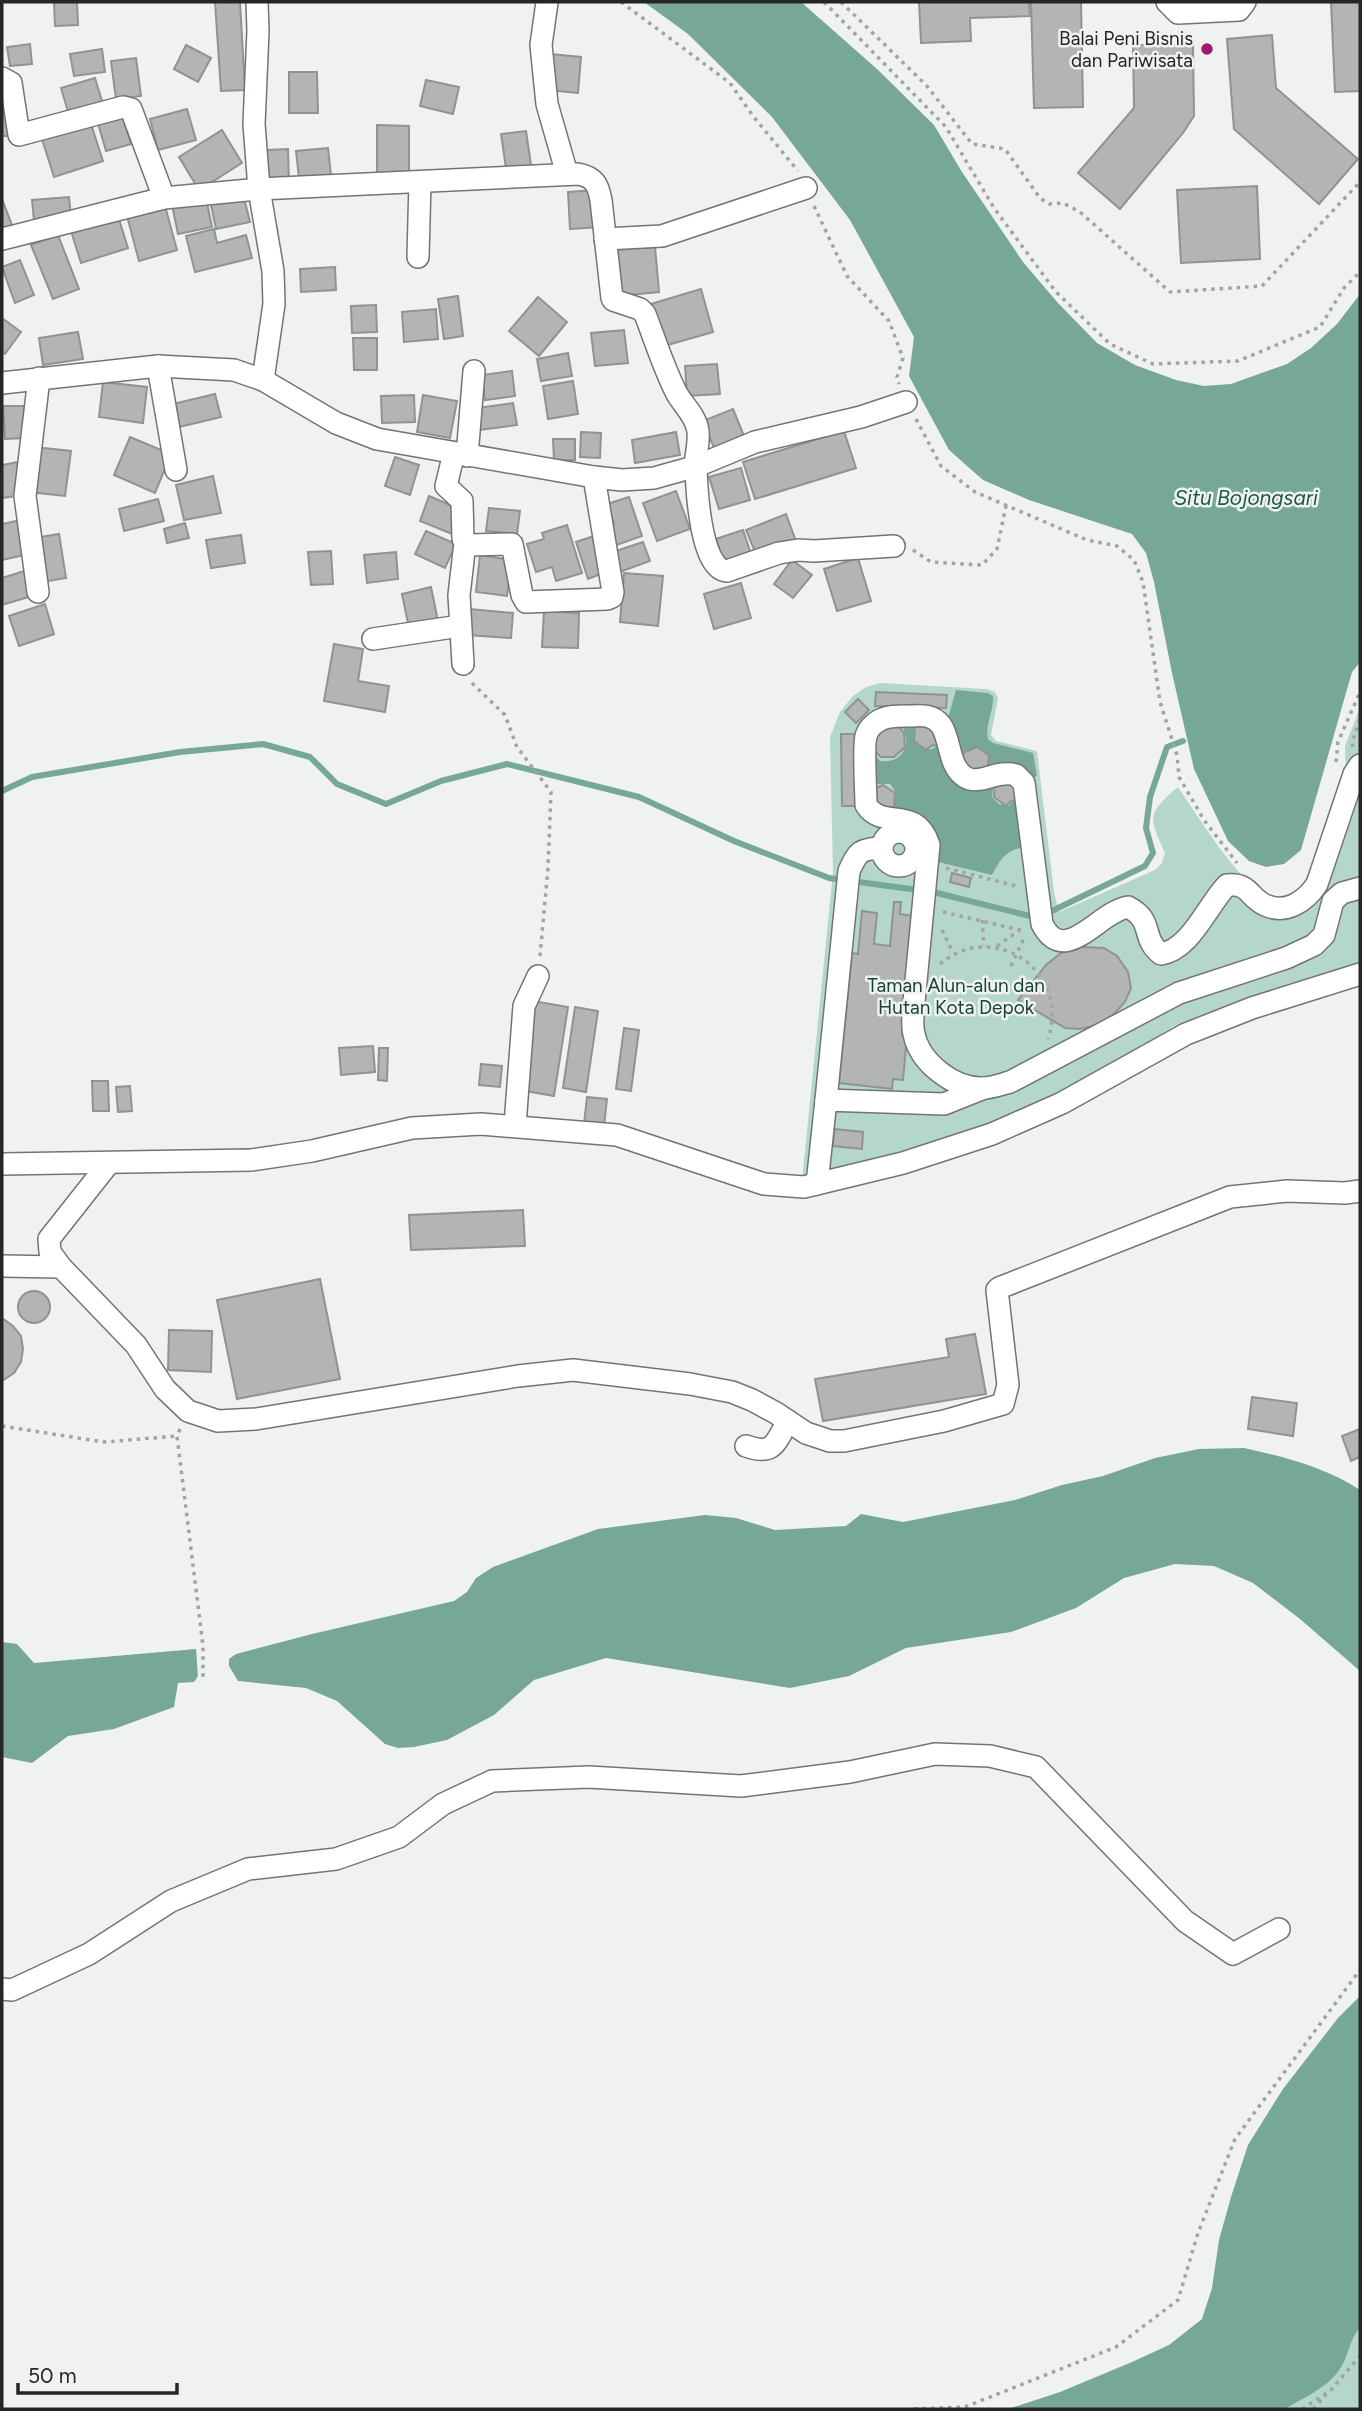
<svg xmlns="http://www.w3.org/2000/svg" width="1362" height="2411" viewBox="0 0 1362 2411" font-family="Figtree,sans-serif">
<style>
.green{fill:#b5d7ca}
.water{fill:#77a896}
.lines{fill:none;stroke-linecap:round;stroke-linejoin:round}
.stream{stroke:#77a896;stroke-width:6}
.building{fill:#b2b5b4;stroke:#8f9391;stroke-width:2}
.minor-casing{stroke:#727574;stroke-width:24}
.path{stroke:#a2a4a3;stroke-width:3.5;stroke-dasharray:3.5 5;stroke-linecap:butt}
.minor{stroke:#fff;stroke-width:21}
.poi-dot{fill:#9f1a6a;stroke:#eff2f1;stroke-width:2.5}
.labels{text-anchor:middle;stroke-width:5;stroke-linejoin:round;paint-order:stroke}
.poi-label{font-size:19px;fill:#252726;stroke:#eff2f1;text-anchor:end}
.park-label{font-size:19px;fill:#184336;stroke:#eff2f1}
.water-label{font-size:21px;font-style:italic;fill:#1a5946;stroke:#eff2f1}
</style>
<rect width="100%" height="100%" fill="#eff2f1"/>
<!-- green -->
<g class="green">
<path d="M881,683L986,689L995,692L998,698L991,735L996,741L1037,751L1054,892L1059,912L1155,870L1162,863L1165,853C1148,816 1147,814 1178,787C1198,816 1238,882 1269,898C1274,900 1280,900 1285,901L1308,885L1346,774L1345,746L1360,708V962L1174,1026L1097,1075L1027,1111L929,1150L802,1181L833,872L830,737L840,712L853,696L866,687Z"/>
<path d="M1360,2328V2409H1285C1303,2398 1328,2388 1340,2369C1348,2356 1349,2339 1360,2328Z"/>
</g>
<!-- water -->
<g class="water">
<path d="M644,2H801L877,69L934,125L962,172L1023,262L1058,303L1097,343L1135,365L1176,380L1204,386L1231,384L1287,364L1311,348L1337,324L1360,294V662L1352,672L1301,850L1284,864L1266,867L1249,861L1228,841L1194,769L1172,673L1154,582L1146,553L1132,534L1029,500L983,480L949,450L909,376L914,337L850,220L772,117L688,34Z"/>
<path d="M956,690L988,693L993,696C994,711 985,724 988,739L993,743L1033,753L1037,776L1030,779L996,766L992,797L999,804L1008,806L1019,795L1027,847C1007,849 1001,858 992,875L934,861C941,822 926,814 891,807C897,797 898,793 890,784H877L872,792L871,749L880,761C905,764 913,741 900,723L919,722C912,732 912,736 918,746C923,748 929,751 934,748C944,741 952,702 956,690Z"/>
<path d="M1244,1448C1285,1457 1325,1467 1360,1490V1671L1300,1619L1253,1583L1214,1566L1175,1564L1124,1578L1076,1608L1011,1632L906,1648L849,1676L790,1688L606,1658L534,1680L494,1715L447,1740L414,1747L398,1748L385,1744L337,1701L306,1688L238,1681L229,1666V1659L236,1654L312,1634L454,1601L467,1592L476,1578L493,1567L598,1529L705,1515L736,1518L775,1530L846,1526L861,1514L903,1522L1015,1500L1062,1485L1103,1476L1155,1458L1199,1449Z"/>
<path d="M2,1642L17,1644L34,1663L196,1649L198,1676L194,1682L178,1683L174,1707L114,1729L68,1736L32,1763L2,1757Z"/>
<path d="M1360,1996V2328C1349,2339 1349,2356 1340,2369C1328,2388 1303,2398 1285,2409H1008L1060,2392L1132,2362L1169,2345L1202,2319L1212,2288L1219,2240L1231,2197L1248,2145L1283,2089L1338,2018Z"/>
</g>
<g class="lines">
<!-- stream -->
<path class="stream" d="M2,791L32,777L180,752L263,744L310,757L337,784L386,804L441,781L507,764L639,797L734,841L829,878L933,892L1030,916L1054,910L1145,866L1153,853L1146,828L1150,797L1167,747L1183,741"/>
</g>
<!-- building -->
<g class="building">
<path d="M54,2H77L78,25L55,26Z"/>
<path d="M215,2H240L245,90L221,91Z"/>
<path d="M919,2H1029L1030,16L970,18L971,41L921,43Z"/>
<path d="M1031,2H1081L1083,107L1034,108Z"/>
<path d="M1331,2H1360V91L1335,92Z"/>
<path d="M1272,35L1276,88L1358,159L1319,204L1234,129L1227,39Z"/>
<path d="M30,44L32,64L10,66L7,47Z"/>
<path d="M186,45L211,58L198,82L174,69Z"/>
<path d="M1133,45H1193L1194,116L1183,133L1120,209L1078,173L1134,108Z"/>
<path d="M102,49L105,72L74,76L70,54Z"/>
<path d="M550,54L581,57L578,93L547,90Z"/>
<path d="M136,58L141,96L116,99L111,61Z"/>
<path d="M289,72H317L318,113H289Z"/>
<path d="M95,78L103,104L69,115L61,88Z"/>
<path d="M426,80L459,87L453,114L420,106Z"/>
<path d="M7,104L9,136H2V105Z"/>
<path d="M187,109L196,140L158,150L150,119Z"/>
<path d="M121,112L131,144L106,151L97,120Z"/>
<path d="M90,121L103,161L54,177L41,136Z"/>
<path d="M377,125L409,126V178H377Z"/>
<path d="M222,130L242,163L199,190L179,157Z"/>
<path d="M526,131L532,172L507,175L501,134Z"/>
<path d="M328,148L332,184L300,187L296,151Z"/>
<path d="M288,149L289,183H266V150Z"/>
<path d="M1257,186L1260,259L1181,263L1177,190Z"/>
<path d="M597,190L600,227L570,229L568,192Z"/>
<path d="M243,194L250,222L216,229L210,200Z"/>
<path d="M69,197L71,217L34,221L32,200Z"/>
<path d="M206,198L212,227L178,234L172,205Z"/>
<path d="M2,199L12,225L2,229Z"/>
<path d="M165,206L177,250L139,261L127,216Z"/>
<path d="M118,216L128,248L81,263L71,231Z"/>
<path d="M214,229L217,243L246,235L252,258L195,272L186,236Z"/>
<path d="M58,235L79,289L53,299L31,245Z"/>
<path d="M655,247L659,292L619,296L615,250Z"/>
<path d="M20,260L34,295L15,303L2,267Z"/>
<path d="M335,267L336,290L301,292L300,269Z"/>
<path d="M701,289L713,332L664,346L651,304Z"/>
<path d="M458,296L463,336L444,339L438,299Z"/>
<path d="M538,297L567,322L539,356L509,331Z"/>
<path d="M376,305L377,332L352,333L351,306Z"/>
<path d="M436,309L438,339L404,342L402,312Z"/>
<path d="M2,318L21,332L5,354L2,352Z"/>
<path d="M624,330L628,363L595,366L591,333Z"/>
<path d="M78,332L83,359L43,365L39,338Z"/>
<path d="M353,338H377V370H354Z"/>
<path d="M568,353L572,376L541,381L537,359Z"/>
<path d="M717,364L720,394L687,396L685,366Z"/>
<path d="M512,371L515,396L485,400L482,375Z"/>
<path d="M573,381L578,414L548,419L543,386Z"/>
<path d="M103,382L147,387L143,423L99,417Z"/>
<path d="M215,394L221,417L179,427L173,404Z"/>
<path d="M414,395L415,422L382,423L381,396Z"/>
<path d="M423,395L457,401L450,438L417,432Z"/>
<path d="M513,403L517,425L480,430L477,408Z"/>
<path d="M3,406H24L26,438L5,439Z"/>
<path d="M733,409L744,436L714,448L703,421Z"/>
<path d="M844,431L856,468L755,499L743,462Z"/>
<path d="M581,432L601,433L600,458L580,457Z"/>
<path d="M676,432L680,455L635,463L632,440Z"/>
<path d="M130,437L171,454L155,493L114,475Z"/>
<path d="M553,439H575V460H554Z"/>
<path d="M34,447L71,451L65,496L29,492Z"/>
<path d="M395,457L419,465L410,495L385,486Z"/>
<path d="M18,462L23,495L2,498V465Z"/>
<path d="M741,468L750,500L719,509L709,477Z"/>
<path d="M213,476L221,513L184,520L176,485Z"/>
<path d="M676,491L690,529L657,541L643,503Z"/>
<path d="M429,496L462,510L452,534L420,521Z"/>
<path d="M629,497L642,536L611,547L604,528L614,524L607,504Z"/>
<path d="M158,499L164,521L124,531L119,509Z"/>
<path d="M489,508L520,511L517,534L486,531Z"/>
<path d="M786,514L797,544L758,559L746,530Z"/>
<path d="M21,520L29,554L2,560V524Z"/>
<path d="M185,523L189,538L167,543L164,529Z"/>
<path d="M567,525L582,573L556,581L552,567L536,572L527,544L544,539L542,533Z"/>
<path d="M743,530L753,560L726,570L716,539Z"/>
<path d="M426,531L456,544L445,568L415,554Z"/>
<path d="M59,534L66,578L42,582L34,538Z"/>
<path d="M241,535L245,563L211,568L206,540Z"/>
<path d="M594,536L606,572L588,579L576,542Z"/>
<path d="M643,542L650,561L617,573L610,553Z"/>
<path d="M331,551L333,584L311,585L308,552Z"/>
<path d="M396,552L398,579L367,583L364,555Z"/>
<path d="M480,555L512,560L507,596L476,592Z"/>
<path d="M858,558L871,601L837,611L824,569Z"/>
<path d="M792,560L812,575L793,598L774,584Z"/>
<path d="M24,571L32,596L2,605V578Z"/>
<path d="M624,573L663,576L658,626L620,622Z"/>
<path d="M741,583L751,618L714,629L704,594Z"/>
<path d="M431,587L438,621L409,628L402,594Z"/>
<path d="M45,604L54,634L19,646L9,616Z"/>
<path d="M469,609L513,613L511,638L467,635Z"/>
<path d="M544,611L579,613L578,648L542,647Z"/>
<path d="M334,644L363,649L358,681L389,686L385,712L324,701Z"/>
<path d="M876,692L947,695L946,708L875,706Z"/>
<path d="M858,699L869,710L856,723L845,712Z"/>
<path d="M895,722L904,733L905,747L894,757H881L871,748L870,732Z"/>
<path d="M922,725L941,729L939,744L931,746L926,750L914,741L915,726Z"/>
<path d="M841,734H855L856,806H842Z"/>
<path d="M977,747L989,755L987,770L969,771L964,760L963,753Z"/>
<path d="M995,782L1020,784L1019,800L1011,801L1006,806L994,797Z"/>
<path d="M883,785L895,793L894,808L868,805L869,791Z"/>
<path d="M952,873L971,878L969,887L950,882Z"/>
<path d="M894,902H901L900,914L913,916L902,1035H907L903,1080L893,1079L892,1089L839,1083L852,953L858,954L862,911L877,913L874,944L890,946Z"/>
<path d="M1082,947L1104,948L1117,956L1128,972L1131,988L1125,1002L1113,1015L1098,1025L1080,1029L1065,1028L1018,1000L1046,965L1061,953Z"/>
<path d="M533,1001L568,1007L554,1096L519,1090Z"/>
<path d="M575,1007L598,1011L586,1092L563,1088Z"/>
<path d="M624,1028L639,1030L631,1091L616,1089Z"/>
<path d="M373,1046L375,1072L341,1075L339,1048Z"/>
<path d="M379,1048H388L387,1081L378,1080Z"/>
<path d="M481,1064L502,1066L500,1087L479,1085Z"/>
<path d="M92,1081H108L109,1111H93Z"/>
<path d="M130,1086L132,1111L118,1112L116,1087Z"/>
<path d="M587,1097L607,1099L604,1126L584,1124Z"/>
<path d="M834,1129L863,1132L862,1149L833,1146Z"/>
<path d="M523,1210L525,1246L411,1250L409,1215Z"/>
<path d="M320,1279L340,1379L237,1399L217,1300Z"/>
<circle cx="34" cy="1307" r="16"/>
<path d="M2,1318L13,1326L21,1336L23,1349L21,1362L14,1373L2,1381Z"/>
<path d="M169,1330L212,1331L211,1372L168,1370Z"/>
<path d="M975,1334L986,1394L823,1421L815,1379L949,1357L946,1339Z"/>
<path d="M1252,1397L1297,1403L1293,1436L1248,1429Z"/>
<path d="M1360,1429V1457L1351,1461L1342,1436Z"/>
</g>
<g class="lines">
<!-- minor casing -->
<g class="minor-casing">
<g id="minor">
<path d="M257,2L258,31L254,124L259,189L273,271L274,304L263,380"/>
<path d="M547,2L541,45L547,104L567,174"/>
<path d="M1167,2L1178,13L1239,10L1245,2"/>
<path d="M2,78L11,83L19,135L123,107L131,109L164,198"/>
<path d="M2,239L164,198L259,189L578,174C594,177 598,184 601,200L612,298L613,300L640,309L645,314C655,340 664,369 677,394C684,406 696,416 698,431C699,440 697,449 696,458C696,480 699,570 727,571L779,553L798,550L814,551L894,546"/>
<path d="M605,239L662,236L806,188"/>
<path d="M418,257L420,182"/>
<path d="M158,366L176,470"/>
<path d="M2,383L158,366L234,370L263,380L336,423L377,439L594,477L622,480L654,478L697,466L755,442L861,417L906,402"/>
<path d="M454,453L446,486L462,501L463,539L469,545L512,544L522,595L526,602L607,599L612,597L613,592L594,477"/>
<path d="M467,456L474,371"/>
<path d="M38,592L25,496L39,378"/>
<path d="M373,639L460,626"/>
<path d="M463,664L459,595L465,543"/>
<path d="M1360,765L1354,774L1317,884C1306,901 1286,915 1265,905C1248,897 1250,883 1227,885C1207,906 1190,950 1161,954C1140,937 1155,921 1128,907C1098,912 1065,968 1042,924L1024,783L1016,775C997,769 980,786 965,777C948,766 951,740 941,725C933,715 923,715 912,716C901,716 889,715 880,720C874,723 868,729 866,736C863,747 866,791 866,805C883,831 916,804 929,845L913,1012C913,1019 912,1027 914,1034C920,1063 954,1089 983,1088C992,1088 1002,1084 1010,1082L1179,993L1286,958L1314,945L1324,935L1333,901L1342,893L1360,888"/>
<circle cx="899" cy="849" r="17"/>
<path d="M826,1100L849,871C858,851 860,849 882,848"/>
<path d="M515,1125L524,1006L538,976"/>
<path d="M109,1163L49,1239L50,1252L61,1267L136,1345L165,1389L188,1411L218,1421L256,1419L518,1376L573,1370L690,1384L732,1392L752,1400L776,1413L806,1433L830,1441H844L944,1421L1003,1404L1008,1385L997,1290L999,1288L1230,1197L1287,1191L1345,1193L1360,1191"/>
<path d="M2,1164L251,1160L312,1151L412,1128L481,1124L617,1135L764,1184L804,1187L903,1163L992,1134L1062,1103L1186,1034L1252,1008L1360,974"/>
<path d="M817,1184L826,1100L944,1104L984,1088"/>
<path d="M2,1266L61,1267"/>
<path d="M746,1446C774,1456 775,1443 788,1421"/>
<path d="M2,1989L12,1990L89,1954L171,1901L248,1869L336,1859L399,1837L443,1804L492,1781L589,1777L741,1786L850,1772L935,1754L990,1756L1036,1767L1185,1921L1233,1954L1279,1929"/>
</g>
</g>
<!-- path -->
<g class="path">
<path d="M621,2L730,83L753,116L798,171"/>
<path d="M824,2L946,127L994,208L1056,292L1110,344L1153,364L1238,361L1320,327L1344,288L1360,272"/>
<path d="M841,2L927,86L972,144L1005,149L1040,198L1049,204L1063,203L1080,212L1170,292L1262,286L1360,182"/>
<path d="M814,206L847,276L889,321L903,358L897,377L899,384"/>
<path d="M916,419L941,466L975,492L1087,540L1117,546L1134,560L1143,582L1160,702L1177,755L1179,777L1204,820L1237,863"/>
<path d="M913,550L931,562L982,565L997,549L1006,506"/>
<path d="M472,683L505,715L517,747L551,792L548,868L540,956"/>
<path d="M1353,747L1352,742L1360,719"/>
<path d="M1336,762L1338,742L1360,692"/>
<path d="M946,868L1016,886"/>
<path d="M943,912L1024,931"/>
<path d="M982,920L984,946"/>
<path d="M942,930L953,953"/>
<path d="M997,946L1020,930"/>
<path d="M940,964C994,918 1071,972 1048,1039"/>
<path d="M1011,966L1025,936"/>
<path d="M2,1426L104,1442L177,1436"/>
<path d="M180,1429L177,1436L203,1646V1680"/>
<path d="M914,2409L965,2407L1116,2347L1178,2300L1198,2233L1235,2139L1360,1970"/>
<path d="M1302,2409L1330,2391L1360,2356"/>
<path d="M1313,2409L1326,2395"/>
</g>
<!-- minor -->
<use href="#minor" class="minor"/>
</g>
<!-- markers -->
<circle class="poi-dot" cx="1207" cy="49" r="7"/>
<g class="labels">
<!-- poi labels -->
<g class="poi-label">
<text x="1193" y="45">Balai Peni Bisnis<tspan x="1193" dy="22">dan Pariwisata</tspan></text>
</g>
<!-- park labels -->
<g class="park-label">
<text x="956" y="992">Taman Alun-alun dan<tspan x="956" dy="22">Hutan Kota Depok</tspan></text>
</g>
<!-- water labels -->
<g class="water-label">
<text x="1246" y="505">Situ Bojongsari</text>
</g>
</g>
<!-- border -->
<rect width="1362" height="2411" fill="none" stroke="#252726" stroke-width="7"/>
<!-- scale -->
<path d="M18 2383v10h159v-10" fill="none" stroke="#252726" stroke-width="3.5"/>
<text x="28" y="2383" font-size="21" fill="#252726" stroke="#eff2f1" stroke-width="5" paint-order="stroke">50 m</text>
</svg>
